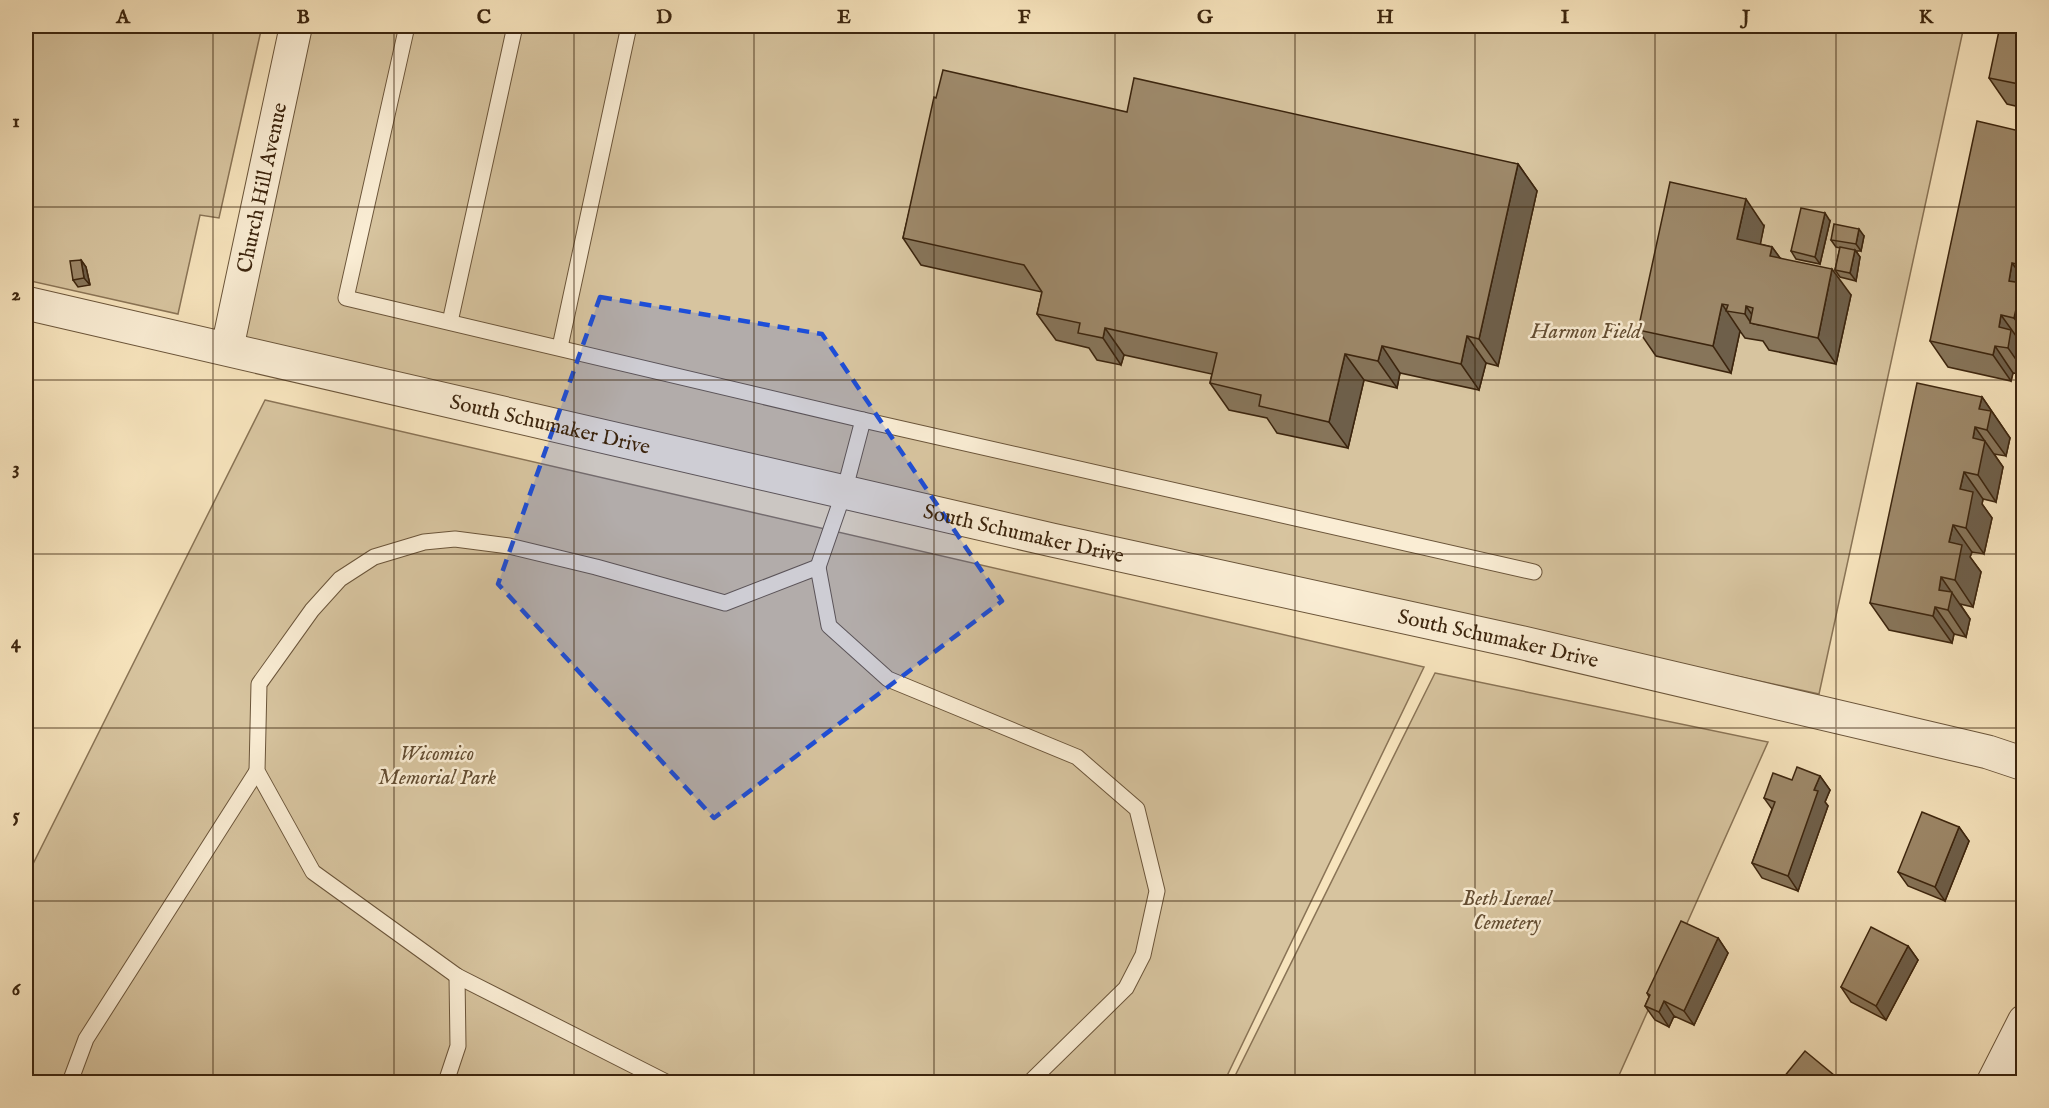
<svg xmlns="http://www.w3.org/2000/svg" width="2049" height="1108" viewBox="0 0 2049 1108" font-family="'IM FELL English',serif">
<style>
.green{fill:#d7c49f;stroke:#8a7456;stroke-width:1.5}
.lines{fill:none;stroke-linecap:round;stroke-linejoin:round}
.service-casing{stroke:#6b553a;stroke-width:17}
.minor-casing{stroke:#6b553a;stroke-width:34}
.tertiary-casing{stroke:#6b553a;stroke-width:35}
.service{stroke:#faedd4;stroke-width:15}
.minor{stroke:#faedd4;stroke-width:32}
.tertiary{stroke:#faedd4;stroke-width:33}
.wall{fill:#87755a;stroke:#3c250e;stroke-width:1.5}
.shaded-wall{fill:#6e5f4a;stroke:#3c250e;stroke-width:1.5}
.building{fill:#9d8869;stroke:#3c250e;stroke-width:1.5}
.marked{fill:#1d4ed8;fill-opacity:0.2;stroke:#1d4ed8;stroke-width:4.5;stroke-dasharray:12 8;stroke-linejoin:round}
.grid{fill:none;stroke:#3c250e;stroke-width:1.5;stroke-opacity:0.55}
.labels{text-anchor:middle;stroke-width:5;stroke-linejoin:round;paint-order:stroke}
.street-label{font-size:21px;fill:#3c250e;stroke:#faedd4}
.park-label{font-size:21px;font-style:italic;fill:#634d32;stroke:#faedd4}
.neatline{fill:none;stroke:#3c250e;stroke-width:2}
.grid-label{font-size:20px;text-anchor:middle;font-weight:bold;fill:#3c250e}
</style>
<rect width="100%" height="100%" fill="#f7e4bd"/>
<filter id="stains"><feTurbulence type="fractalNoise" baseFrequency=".00333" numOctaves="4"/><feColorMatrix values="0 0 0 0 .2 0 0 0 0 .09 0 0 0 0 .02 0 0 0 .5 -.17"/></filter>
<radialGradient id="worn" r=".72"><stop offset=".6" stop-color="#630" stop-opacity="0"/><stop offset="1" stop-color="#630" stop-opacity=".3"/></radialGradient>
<!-- green -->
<g class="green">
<path d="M26,26H262L219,218L200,215L178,314L26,280Z"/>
<path d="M290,26H1964L1819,694L227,349Z"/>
<path d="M265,400L1424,667L1224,1082H26V878Z"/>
<path d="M1435,673L1768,742L1616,1082H1232Z"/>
</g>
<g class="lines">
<!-- service casing -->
<g class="service-casing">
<g id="service">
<path d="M407,26L346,298L863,420L1534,572"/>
<path d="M450,322L515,26"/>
<path d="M560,347L629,26"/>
<path d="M818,567L844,492L863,420"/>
<path d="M70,1082L86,1039L257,771"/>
<path d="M446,1082L458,1046L457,976"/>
<path d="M666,1082L457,976L313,872L257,771L259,684L312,610L340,579L374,557L424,542L455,539L509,546L596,567L725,603L818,567L829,626L888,679L1077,757L1137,809L1157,891L1143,955L1126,988L1030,1082"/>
</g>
</g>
<!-- minor casing -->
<g class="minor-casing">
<g id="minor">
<path id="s1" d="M227,349L296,26"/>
<path d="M1993,1082L2024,1021"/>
</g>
</g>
<!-- tertiary casing -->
<g class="tertiary-casing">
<g id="tertiary">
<path id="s2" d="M26,303L1052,540L1519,642L1988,752L2024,764"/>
</g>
</g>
<!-- service -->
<use href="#service" class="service"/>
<!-- minor -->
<use href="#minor" class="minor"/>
<!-- tertiary -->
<use href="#tertiary" class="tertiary"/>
</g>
<!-- wall -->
<g class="wall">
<path d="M2024,26V108L2007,104L1989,78Z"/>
<path d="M936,98L1127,112L1518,164L1537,191L1498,366L1486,363L1479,390L1400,373L1397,388L1364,380L1348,448L1277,433L1267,418L1229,410L1210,383L1212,374L1124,355L1121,365L1097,360L1089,348L1056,340L1037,314L1042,292L921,265L903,238Z"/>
<path d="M2024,132V343L2020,342L2024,347V374L2013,373L2011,381L1948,367L1930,341Z"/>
<path d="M1830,221L1820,264L1796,259L1791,251Z"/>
<path d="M1764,226L1760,244L1772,247L1780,258L1851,295L1836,364L1769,350L1763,341L1745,338L1740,331L1731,373L1656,356L1638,330Z"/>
<path d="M1864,236L1861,251H1856L1860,257L1856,281L1840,277L1835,270L1840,248L1836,247L1831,240Z"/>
<path d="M81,260L86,267L90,285L78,287L73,280Z"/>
<path d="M1982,397L2010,438L2006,456L1994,454L2003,467L1996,502L1983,499L1982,504L1992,518L1984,554L1972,552L1970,557L1981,572L1973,607L1960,604L1970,619L1966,637L1954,634L1952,643L1889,630L1870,603Z"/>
<path d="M1820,776L1830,790L1825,802L1828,806L1798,891L1762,878L1752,863L1772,809L1764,798L1792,780Z"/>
<path d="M1959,827L1969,841L1945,901L1908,886L1898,872Z"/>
<path d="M1718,938L1728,953L1694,1025L1674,1016L1669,1027L1655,1020L1645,1006L1649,997L1647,993Z"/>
<path d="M1908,946L1918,960L1886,1020L1851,1002L1841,987Z"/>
</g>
<!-- shaded-wall -->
<g class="shaded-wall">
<path d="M1518,164L1537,191L1498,366L1479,339Z"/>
<path d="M1746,199L1764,226L1756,266L1737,239Z"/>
<path d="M2024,211V232L2020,227Z"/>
<path d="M1825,213L1830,221L1820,264L1815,257Z"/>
<path d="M1859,229L1864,236L1861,251L1856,244Z"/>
<path d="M1772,247L1791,273L1770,256Z"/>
<path d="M1855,250L1860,257L1856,281L1850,273Z"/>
<path d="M81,260L86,267L90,285L84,278Z"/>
<path d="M2012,263L2024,279V332L2014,318L2009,281Z"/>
<path d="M1832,269L1851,295L1836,364L1818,338Z"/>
<path d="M1722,304L1740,331L1731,373L1713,346Z"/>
<path d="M1746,306L1759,325L1751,323L1745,314Z"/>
<path d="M2001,315L2024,347V371L2008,348L1999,327Z"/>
<path d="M1105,328L1124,355L1121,365L1103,338Z"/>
<path d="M1467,336L1486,363L1479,390L1461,364Z"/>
<path d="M1382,346L1400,373L1397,388L1378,361Z"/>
<path d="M1995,346L2013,373L2011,381L1993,355Z"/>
<path d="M1345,354L1364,380L1348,448L1329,422Z"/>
<path d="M1982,397L2010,438L2006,456L1987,430L1979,409Z"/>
<path d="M1975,427L2003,467L1996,502L1978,475L1973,438Z"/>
<path d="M1964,472L1983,499L1982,504L1992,518L1984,554L1966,528L1960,489Z"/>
<path d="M1953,525L1972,552L1970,557L1981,572L1973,607L1955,580L1949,542Z"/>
<path d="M1941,577L1970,619L1966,637L1948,610L1939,590Z"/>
<path d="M1935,607L1954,634L1952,643L1933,616Z"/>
<path d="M1820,776L1830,790L1825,802L1828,806L1798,891L1788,876L1814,790Z"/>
<path d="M1959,827L1969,841L1945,901L1935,887Z"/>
<path d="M1718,938L1728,953L1694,1025L1684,1011Z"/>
<path d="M1908,946L1918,960L1886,1020L1876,1006Z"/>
<path d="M1664,1001L1674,1016L1669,1027L1659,1012Z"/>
<path d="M1835,1076L1840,1083H1830Z"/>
</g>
<!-- building -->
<g class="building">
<path d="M2000,26H2024V85L1989,78Z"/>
<path d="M943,70L1127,112L1134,78L1518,164L1479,339L1467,336L1461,364L1382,346L1378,361L1345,354L1329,422L1259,406L1261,395L1210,383L1217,353L1105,328L1103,338L1078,333L1080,323L1037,314L1042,292L1024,265L903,238L934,97L936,98Z"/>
<path d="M1977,121L2024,132V211L2020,227L2024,228V266L2012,263L2009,281L2022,283L2014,318L2001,315L1999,327L2011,330L2008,348L1995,346L1993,355L1930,341Z"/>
<path d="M1670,182L1746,199L1737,239L1772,247L1770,256L1832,269L1818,338L1750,323L1753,308L1746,306L1745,314L1726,311L1728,305L1722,304L1713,346L1638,330Z"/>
<path d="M1801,208L1825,213L1815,257L1791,251Z"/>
<path d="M1834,224L1859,229L1856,244L1831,240Z"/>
<path d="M1840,247L1855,250L1850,273L1835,270Z"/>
<path d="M81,260L84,278L73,280L70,261Z"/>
<path d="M1917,383L1982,397L1979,409L1991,411L1987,430L1975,427L1973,438L1985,441L1978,475L1964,472L1960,489L1973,492L1966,528L1953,525L1949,542L1962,545L1955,580L1941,577L1939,590L1952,592L1948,610L1935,607L1933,616L1870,603Z"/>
<path d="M1797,767L1820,776L1814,790L1818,791L1788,876L1752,863L1775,802L1764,798L1773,773L1792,780Z"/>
<path d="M1922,812L1959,827L1935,887L1898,872Z"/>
<path d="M1681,921L1718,938L1684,1011L1664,1001L1659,1012L1645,1006L1650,995L1647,993Z"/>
<path d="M1871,927L1908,946L1876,1006L1841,987Z"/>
<path d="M1805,1051L1835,1076L1830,1083H1779Z"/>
</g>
<!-- marked area -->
<path class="marked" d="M600,297L822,334L1002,601L714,818L498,584Z"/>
<!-- grid -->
<path class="grid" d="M213,26V1082M394,26V1082M574,26V1082M754,26V1082M934,26V1082M1115,26V1082M1295,26V1082M1475,26V1082M1655,26V1082M1836,26V1082M26,207H2024M26,380H2024M26,554H2024M26,728H2024M26,901H2024"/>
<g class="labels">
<!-- street labels -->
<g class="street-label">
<text dy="7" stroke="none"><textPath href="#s1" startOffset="165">Church Hill Avenue</textPath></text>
<text dy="7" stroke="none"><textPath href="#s2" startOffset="538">South Schumaker Drive</textPath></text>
<text dy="7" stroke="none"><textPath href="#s2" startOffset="1024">South Schumaker Drive</textPath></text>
<text dy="7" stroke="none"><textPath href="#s2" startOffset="1510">South Schumaker Drive</textPath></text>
</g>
<!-- park labels -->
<g class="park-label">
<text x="1586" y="338">Harmon Field</text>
<text x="437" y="760">Wicomico<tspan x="437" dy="24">Memorial Park</tspan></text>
<text x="1507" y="905">Beth Iserael<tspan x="1507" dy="24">Cemetery</tspan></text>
</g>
</g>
<!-- margin -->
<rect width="2049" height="1108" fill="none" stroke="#f7e4bd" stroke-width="66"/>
<rect x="33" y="33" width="1983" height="1042" class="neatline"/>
<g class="grid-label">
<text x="123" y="23">A</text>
<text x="303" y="23">B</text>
<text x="484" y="23">C</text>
<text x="664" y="23">D</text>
<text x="844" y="23">E</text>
<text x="1024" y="23">F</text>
<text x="1205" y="23">G</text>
<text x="1385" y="23">H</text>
<text x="1565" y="23">I</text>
<text x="1746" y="23">J</text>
<text x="1926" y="23">K</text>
<text x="16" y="127">1</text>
<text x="16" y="300">2</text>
<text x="16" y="474">3</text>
<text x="16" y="648">4</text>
<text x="16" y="821">5</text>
<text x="16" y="995">6</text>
</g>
<rect width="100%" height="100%" filter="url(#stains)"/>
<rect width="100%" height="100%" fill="url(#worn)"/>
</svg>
